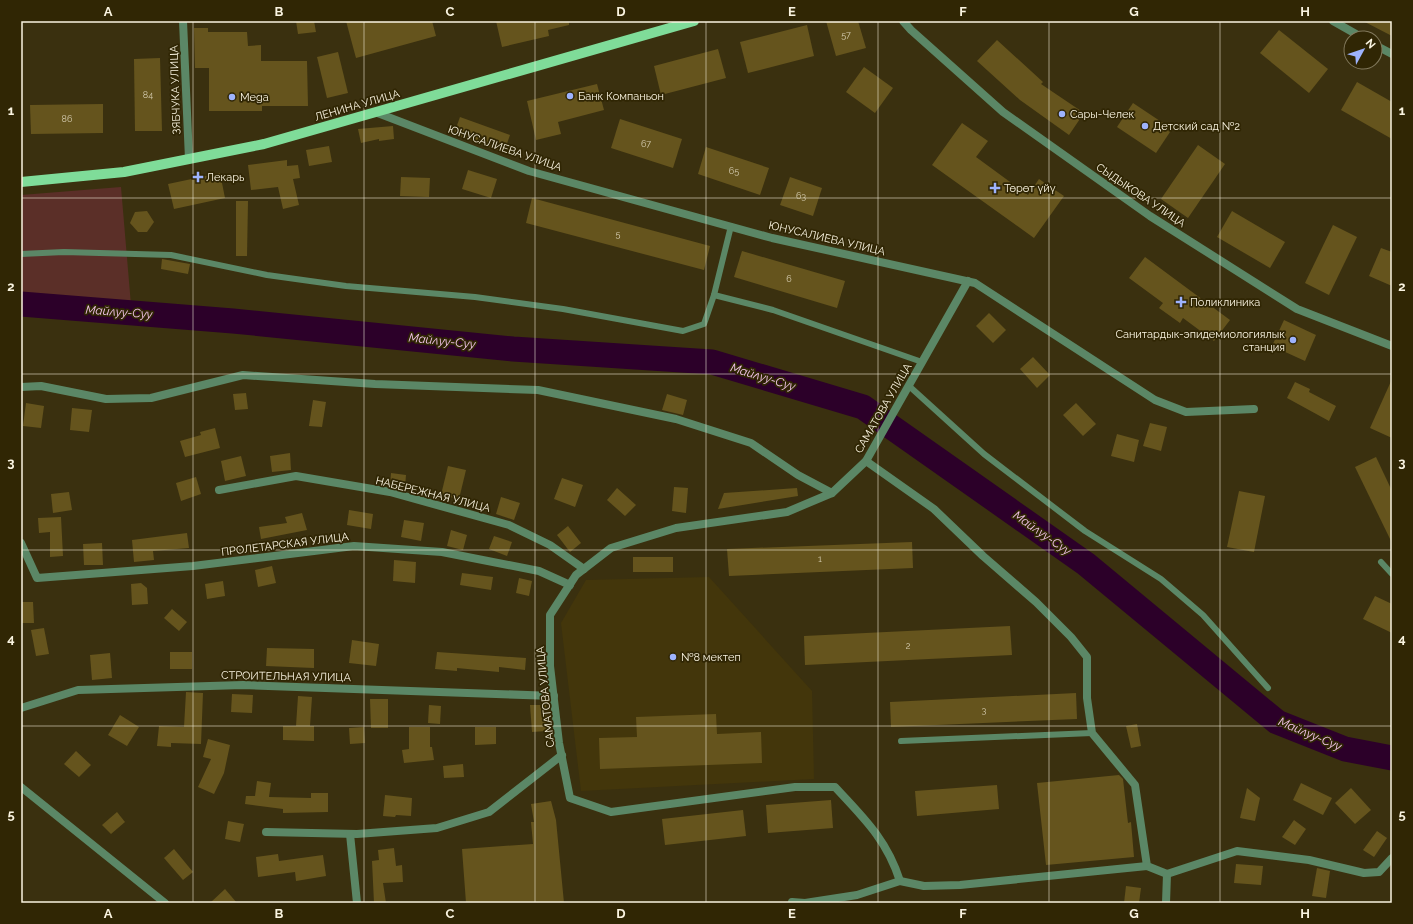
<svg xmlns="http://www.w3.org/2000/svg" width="1413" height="924" viewBox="0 0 1413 924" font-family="Raleway,sans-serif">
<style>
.built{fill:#43360b}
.green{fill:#5b2f28}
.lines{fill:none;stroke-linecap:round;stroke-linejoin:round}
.river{stroke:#2c0029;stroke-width:25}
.building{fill:#65541d}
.service{stroke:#5b8766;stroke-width:6}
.minor{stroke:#5b8766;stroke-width:8}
.primary{stroke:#7fdc99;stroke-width:10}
.grid{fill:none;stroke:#faf4e1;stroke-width:1;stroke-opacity:0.55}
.poi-dot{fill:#9eb3fd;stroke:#302604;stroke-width:1.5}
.labels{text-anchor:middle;stroke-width:3.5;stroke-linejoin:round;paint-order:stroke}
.number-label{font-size:9px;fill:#d5ccb0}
.street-label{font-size:11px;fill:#faf4e1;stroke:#302604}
.poi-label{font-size:11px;fill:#faf4e1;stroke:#302604;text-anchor:start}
.water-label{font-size:12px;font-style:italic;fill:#f7c8f0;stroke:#302604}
.neatline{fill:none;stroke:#faf4e1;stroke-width:1.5}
.grid-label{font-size:13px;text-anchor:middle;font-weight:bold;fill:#faf4e1}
</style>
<rect width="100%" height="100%" fill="#3a300f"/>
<!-- built -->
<path class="built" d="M709,577L812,691L814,779L581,791L561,623L586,580Z"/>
<!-- green -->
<path class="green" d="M121,187L131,305L21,294V195Z"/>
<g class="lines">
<!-- river -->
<path class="river" d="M21,304L233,321L513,349L712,362L863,407L1086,564L1277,722L1345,749L1392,758"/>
</g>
<!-- building -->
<g class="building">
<path d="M296,21H314L316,32L298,34Z"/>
<path d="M346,21H432L436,36L356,58Z"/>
<path d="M496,21H569V25L548,30L549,36L502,47Z"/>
<path d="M826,21H858L866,48L836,56Z"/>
<path d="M1363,21H1392V36Z"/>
<path d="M807,25L814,56L748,73L740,42Z"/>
<path d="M194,28H208V32H247L248,46L261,45V61H307L308,106H262V111H209V68H195Z"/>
<path d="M1279,30L1328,69L1309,93L1260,53Z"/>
<path d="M997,40L1043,82L1041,84L1084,113L1069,135L1020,100L977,61Z"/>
<path d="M718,49L726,78L661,95L654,66Z"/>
<path d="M338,52L348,93L327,98L317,57Z"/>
<path d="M160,58L162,131H135L134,59Z"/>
<path d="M864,67L893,88L875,113L846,92Z"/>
<path d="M1357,82L1392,102V139L1341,110Z"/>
<path d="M597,84L604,110L558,122L561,134L536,140L527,101Z"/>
<path d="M1133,103L1172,129L1156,153L1117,127Z"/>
<path d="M103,104V133L31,134L30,105Z"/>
<path d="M460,117L510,135L504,152L454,134Z"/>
<path d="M620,119L682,139L673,168L611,148Z"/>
<path d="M962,123L988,141L976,157L1028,195L1039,179L1064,196L1034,238L932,165Z"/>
<path d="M393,126L394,139L379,141V139L361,143L358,129Z"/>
<path d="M1198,145L1225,164L1188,218L1161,199Z"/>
<path d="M329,146L332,162L309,166L306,150Z"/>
<path d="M706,147L769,168L760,195L698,174Z"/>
<path d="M287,160V166L298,165L300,178L293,179L299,205L283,209L278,187L251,190L248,165Z"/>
<path d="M468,170L497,179L491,198L462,189Z"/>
<path d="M220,173L225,198L174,209L168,184Z"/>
<path d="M401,177L430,178L429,197L400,196Z"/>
<path d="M790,177L822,188L813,216L780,205Z"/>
<path d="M532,198L710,246L704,270L526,223Z"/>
<path d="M236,201H248L247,256H236Z"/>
<path d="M147,211L154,222L147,232H138L130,223L135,212Z"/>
<path d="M1232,211L1285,242L1270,268L1217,237Z"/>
<path d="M1333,225L1357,237L1329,295L1305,283Z"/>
<path d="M1381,248L1392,252V286L1369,276Z"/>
<path d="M742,251L845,281L837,308L734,277Z"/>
<path d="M1145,257L1230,320L1214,341L1183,318L1180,323L1159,308L1163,303L1129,278Z"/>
<path d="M162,259L190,264L188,274L161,269Z"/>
<path d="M989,313L1006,330L993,343L976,326Z"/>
<path d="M1284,320L1316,335L1305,361L1272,346Z"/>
<path d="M1033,357L1050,375L1037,388L1020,369Z"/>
<path d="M1392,379V438L1370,428Z"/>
<path d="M1295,382L1310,389L1309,392L1336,406L1329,421L1287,398Z"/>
<path d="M246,393L248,409L235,410L233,394Z"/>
<path d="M667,394L687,400L683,415L662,410Z"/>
<path d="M313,400L326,402L322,427L309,426Z"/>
<path d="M26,403L44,406L41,428L23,426Z"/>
<path d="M1076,403L1096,424L1083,436L1063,415Z"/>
<path d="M72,408L92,410L89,432L70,430Z"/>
<path d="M1150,423L1167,427L1161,451L1143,446Z"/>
<path d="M215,428L220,448L185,457L180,441L201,435L200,432Z"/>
<path d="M1117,434L1139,440L1134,462L1111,456Z"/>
<path d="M290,453L291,470L272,472L270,456Z"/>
<path d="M241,456L246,476L225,481L221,461Z"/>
<path d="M1376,457L1392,491V543L1355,467Z"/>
<path d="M448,466L466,470L459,499L441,495Z"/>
<path d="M391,473L406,475L405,487L390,485Z"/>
<path d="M196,477L201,494L181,501L176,483Z"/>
<path d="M562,478L583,485L575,507L554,499Z"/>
<path d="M674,487L688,488L686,513L672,511Z"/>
<path d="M617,488L636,505L625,516L607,500Z"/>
<path d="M797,488L798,496L718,509L724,493Z"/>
<path d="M1239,491L1265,496L1254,552L1227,547Z"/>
<path d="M69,492L72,510L53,513L51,494Z"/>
<path d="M501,497L520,503L514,520L496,514Z"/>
<path d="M349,510L373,514L371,529L347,525Z"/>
<path d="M302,513L307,530L261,539L259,527L287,523L285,517Z"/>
<path d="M61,517L63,556L50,557V532L39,533L38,518Z"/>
<path d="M404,520L424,523L421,541L401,537Z"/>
<path d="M568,526L581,543L570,552L557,535Z"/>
<path d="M451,530L467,535L463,550L447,546Z"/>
<path d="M187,533L189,548L153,551L154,560L134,562L132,540Z"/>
<path d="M494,536L512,542L507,556L489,549Z"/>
<path d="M912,542L913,568L729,576L727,549Z"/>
<path d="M102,543L103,565H84L83,544Z"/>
<rect x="633" y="557" width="40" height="15"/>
<path d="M394,560L416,562L415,583L393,581Z"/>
<path d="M272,566L276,583L258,587L255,570Z"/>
<path d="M462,573L493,577L491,590L460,585Z"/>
<path d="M519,578L532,581L529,596L516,593Z"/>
<path d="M223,581L225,596L207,599L205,584Z"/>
<path d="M141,583L147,588L148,604L132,605L131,584Z"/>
<path d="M1375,596L1392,604V633L1363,619Z"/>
<path d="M21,602H33L34,623H21Z"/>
<path d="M172,609L187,622L179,631L164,618Z"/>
<path d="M1010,626L1012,655L805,665L804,636Z"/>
<path d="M44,628L49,654L36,656L31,630Z"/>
<path d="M352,640L379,644L376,666L349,663Z"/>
<path d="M267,648L314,649V668L266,666Z"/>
<rect x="170" y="652" width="22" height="17"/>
<path d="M437,652L526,658L525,670L499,667V672L457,668V671L435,669Z"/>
<path d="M110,653L112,678L92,680L90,655Z"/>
<path d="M186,692L203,693L201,744L171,743V747L157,746L159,726L184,727Z"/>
<path d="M1076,693L1077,719L891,727L890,702Z"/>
<path d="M232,694L253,695L252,713L231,712Z"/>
<path d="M298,696L312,697L310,726H314V741L283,740V726H296Z"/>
<path d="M370,699H388V728H371Z"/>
<path d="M429,705L441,706L440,724L428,723Z"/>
<path d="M530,705H546L547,731L532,732Z"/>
<path d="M716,714L717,734L761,732L762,763L600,769L599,738L637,737L636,717Z"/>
<path d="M120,715L139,727L127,746L108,735Z"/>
<path d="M1137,724L1141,746L1131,748L1126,726Z"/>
<path d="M364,727L365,743L350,744L349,728Z"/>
<path d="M409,727H430V747H432L434,760L404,763L402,750L409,749Z"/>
<path d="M475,727H496V744L475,745Z"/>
<path d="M208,739L230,745L224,773L214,794L198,787L211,759L203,757Z"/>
<path d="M76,751L91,765L79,777L64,764Z"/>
<path d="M463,764L464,777L444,778L443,766Z"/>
<path d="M1119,775L1123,779L1128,823L1131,822L1134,857L1046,865L1037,783Z"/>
<path d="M257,781L271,783L269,797L311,798V793H328V812L283,813V809L245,804L246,796H255Z"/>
<path d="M1301,783L1332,798L1323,815L1293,800Z"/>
<path d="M997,785L999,809L917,816L915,791Z"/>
<path d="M1247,788L1260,798L1255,821L1240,818Z"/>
<path d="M1351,788L1371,810L1355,824L1335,803Z"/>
<path d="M385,795L412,798L411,816L396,815L395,817L383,816Z"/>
<path d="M831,800L833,828L768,833L766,805Z"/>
<path d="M551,801L556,820L564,903H466L462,849L533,844L531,822H534L531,804Z"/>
<path d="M743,810L746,836L665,845L662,819Z"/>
<path d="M117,812L125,822L111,834L102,825Z"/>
<path d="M1294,820L1306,829L1295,845L1282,837Z"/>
<path d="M228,821L244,824L240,842L225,839Z"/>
<path d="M1377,831L1387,838L1374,857L1363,850Z"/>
<path d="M394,848L396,866L402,865L403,882L383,883L386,903H374L372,861L379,860L378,850Z"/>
<path d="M174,849L193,872L183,880L164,858Z"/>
<path d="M278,854L279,861L323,855L326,876L296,881L295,872L258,877L256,857Z"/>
<path d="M1236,864L1263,866L1261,885L1234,883Z"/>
<path d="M1317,868L1330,871L1326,898L1312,896Z"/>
<path d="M1126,886L1141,888L1139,903H1124Z"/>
<path d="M225,889L237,903H210Z"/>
</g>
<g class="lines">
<!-- service -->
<g class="service">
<path d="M21,254L64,252L171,255L267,275L346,286L475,297L563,309L683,331L704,324L714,295L773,310L922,362"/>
<path d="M714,295L731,226"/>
<path d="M909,386L984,454L1085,531L1161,579L1203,615L1268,688"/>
<path d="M1381,562L1392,574"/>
<path d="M901,741L1092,733"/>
</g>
<!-- minor -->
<g class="minor">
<path d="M183,21L189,159"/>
<path d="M903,21L911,30L1003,112L1150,216L1297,309L1392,346"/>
<path d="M1333,21L1363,38"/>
<path d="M1375,45L1392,54"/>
<path d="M375,112L529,171L772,238L975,283L1155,400L1186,412L1254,409"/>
<path d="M21,387L41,386L106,399L151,398L243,375L375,384L538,390L676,419L751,443L798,475L832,493"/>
<path d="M866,461L934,509L983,556L1036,602L1071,637L1087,657V698L1092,733L1135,785L1147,866L1167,874L1166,903"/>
<path d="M219,490L296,476L390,492L509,525L550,545L584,569"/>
<path d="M21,543L37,578L193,566L354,546L442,552L539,571L570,585"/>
<path d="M21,708L78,690L243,685L554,696"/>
<path d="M21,787L165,903"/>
<path d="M266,832L357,834L437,828L489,812L562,755"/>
<path d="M350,834L357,903"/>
<path d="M1167,874L1237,851L1309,860L1364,873L1379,872L1392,858"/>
<path d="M900,881C887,840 864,818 835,787H795L611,812L570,798L559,743L550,666V615L576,575L611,548L676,528L787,512L832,493L866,461L968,281"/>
<path d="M792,902L805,903L857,895L900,881L924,886L960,885L1147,866"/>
</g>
<!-- primary -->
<path class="primary" d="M21,182L124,172L264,144L694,21"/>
</g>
<!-- grid -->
<path class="grid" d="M193,21V903M364,21V903M535,21V903M706,21V903M878,21V903M1049,21V903M1220,21V903M21,198H1392M21,374H1392M21,550H1392M21,726H1392"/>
<!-- markers -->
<g class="poi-dot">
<circle cx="570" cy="96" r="4"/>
<circle cx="232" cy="97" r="4"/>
<circle cx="1062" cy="114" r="4"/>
<circle cx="1145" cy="126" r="4"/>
<path d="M196 171h4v4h4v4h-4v4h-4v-4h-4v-4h4z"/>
<path d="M993 182h4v4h4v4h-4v4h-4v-4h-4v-4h4z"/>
<path d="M1179 296h4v4h4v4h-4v4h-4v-4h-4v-4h4z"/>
<circle cx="1293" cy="340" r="4"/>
<circle cx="673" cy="657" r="4"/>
</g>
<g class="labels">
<!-- number labels -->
<g class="number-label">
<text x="846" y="38">57</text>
<text x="148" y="98">84</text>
<text x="67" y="122">86</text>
<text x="646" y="147">67</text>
<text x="734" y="174">65</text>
<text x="801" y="199">63</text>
<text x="618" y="237">5</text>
<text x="789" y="282">6</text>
<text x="820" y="562">1</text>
<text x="908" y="649">2</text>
<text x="984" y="713">3</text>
</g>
<!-- street labels -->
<g class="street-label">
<text transform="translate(175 90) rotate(-92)" y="4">ЗЯБЧУКА УЛИЦА</text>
<text transform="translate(357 105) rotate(-16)" y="4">ЛЕНИНА УЛИЦА</text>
<text transform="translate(505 148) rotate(19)" y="4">ЮНУСАЛИЕВА УЛИЦА</text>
<text transform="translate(1141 195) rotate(34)" y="4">СЫДЫКОВА УЛИЦА</text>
<text transform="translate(827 238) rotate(13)" y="4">ЮНУСАЛИЕВА УЛИЦА</text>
<text transform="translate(883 408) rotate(-60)" y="4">САМАТОВА УЛИЦА</text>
<text transform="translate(433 494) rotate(14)" y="4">НАБЕРЕЖНАЯ УЛИЦА</text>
<text transform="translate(285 544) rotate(-7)" y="4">ПРОЛЕТАРСКАЯ УЛИЦА</text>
<text transform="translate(286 676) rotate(1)" y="4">СТРОИТЕЛЬНАЯ УЛИЦА</text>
<text transform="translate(545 697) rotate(-96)" y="4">САМАТОВА УЛИЦА</text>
</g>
<!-- poi labels -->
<g class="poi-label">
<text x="578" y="100">Банк Компаньон</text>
<text x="240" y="101">Mega</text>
<text x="1070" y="118">Сары-Челек</text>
<text x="1153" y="130">Детский сад №2</text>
<text x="206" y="181">Лекарь</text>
<text x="1004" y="192">Төрөт үйү</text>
<text x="1190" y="306">Поликлиника</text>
<text x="1285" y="338" text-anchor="end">Санитардык-эпидемиологиялык<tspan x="1285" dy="13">станция</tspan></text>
<text x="681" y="661">№8 мектеп</text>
</g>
<!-- water labels -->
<g class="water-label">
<text transform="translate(119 312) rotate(4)" y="4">Майлуу-Суу</text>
<text transform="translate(442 341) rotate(6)" y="4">Майлуу-Суу</text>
<text transform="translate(763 377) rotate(17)" y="4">Майлуу-Суу</text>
<text transform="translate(1042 533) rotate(35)" y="4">Майлуу-Суу</text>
<text transform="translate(1310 734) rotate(23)" y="4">Майлуу-Суу</text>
</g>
</g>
<!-- border -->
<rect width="1413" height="924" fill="none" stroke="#302604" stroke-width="44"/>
<!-- north arrow -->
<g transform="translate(1363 50) rotate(50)"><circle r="19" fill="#302604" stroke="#81785c"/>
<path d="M0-3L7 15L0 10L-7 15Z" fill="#9eb3fd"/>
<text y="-6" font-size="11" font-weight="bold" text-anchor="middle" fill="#faf4e1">N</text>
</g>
<rect x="22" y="22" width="1369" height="880" class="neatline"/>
<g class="grid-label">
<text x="108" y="16">A</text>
<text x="279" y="16">B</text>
<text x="450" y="16">C</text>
<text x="621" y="16">D</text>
<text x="792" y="16">E</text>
<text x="963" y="16">F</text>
<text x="1134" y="16">G</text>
<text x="1305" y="16">H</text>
<text x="11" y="115">1</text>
<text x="1402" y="115">1</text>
<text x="11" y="291">2</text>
<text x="1402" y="291">2</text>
<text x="11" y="467">3</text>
<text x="1402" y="467">3</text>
<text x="11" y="643">4</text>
<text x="1402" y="643">4</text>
<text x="11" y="819">5</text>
<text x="1402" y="819">5</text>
<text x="108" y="918">A</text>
<text x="279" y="918">B</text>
<text x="450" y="918">C</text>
<text x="621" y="918">D</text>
<text x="792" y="918">E</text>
<text x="963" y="918">F</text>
<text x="1134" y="918">G</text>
<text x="1305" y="918">H</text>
</g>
</svg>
